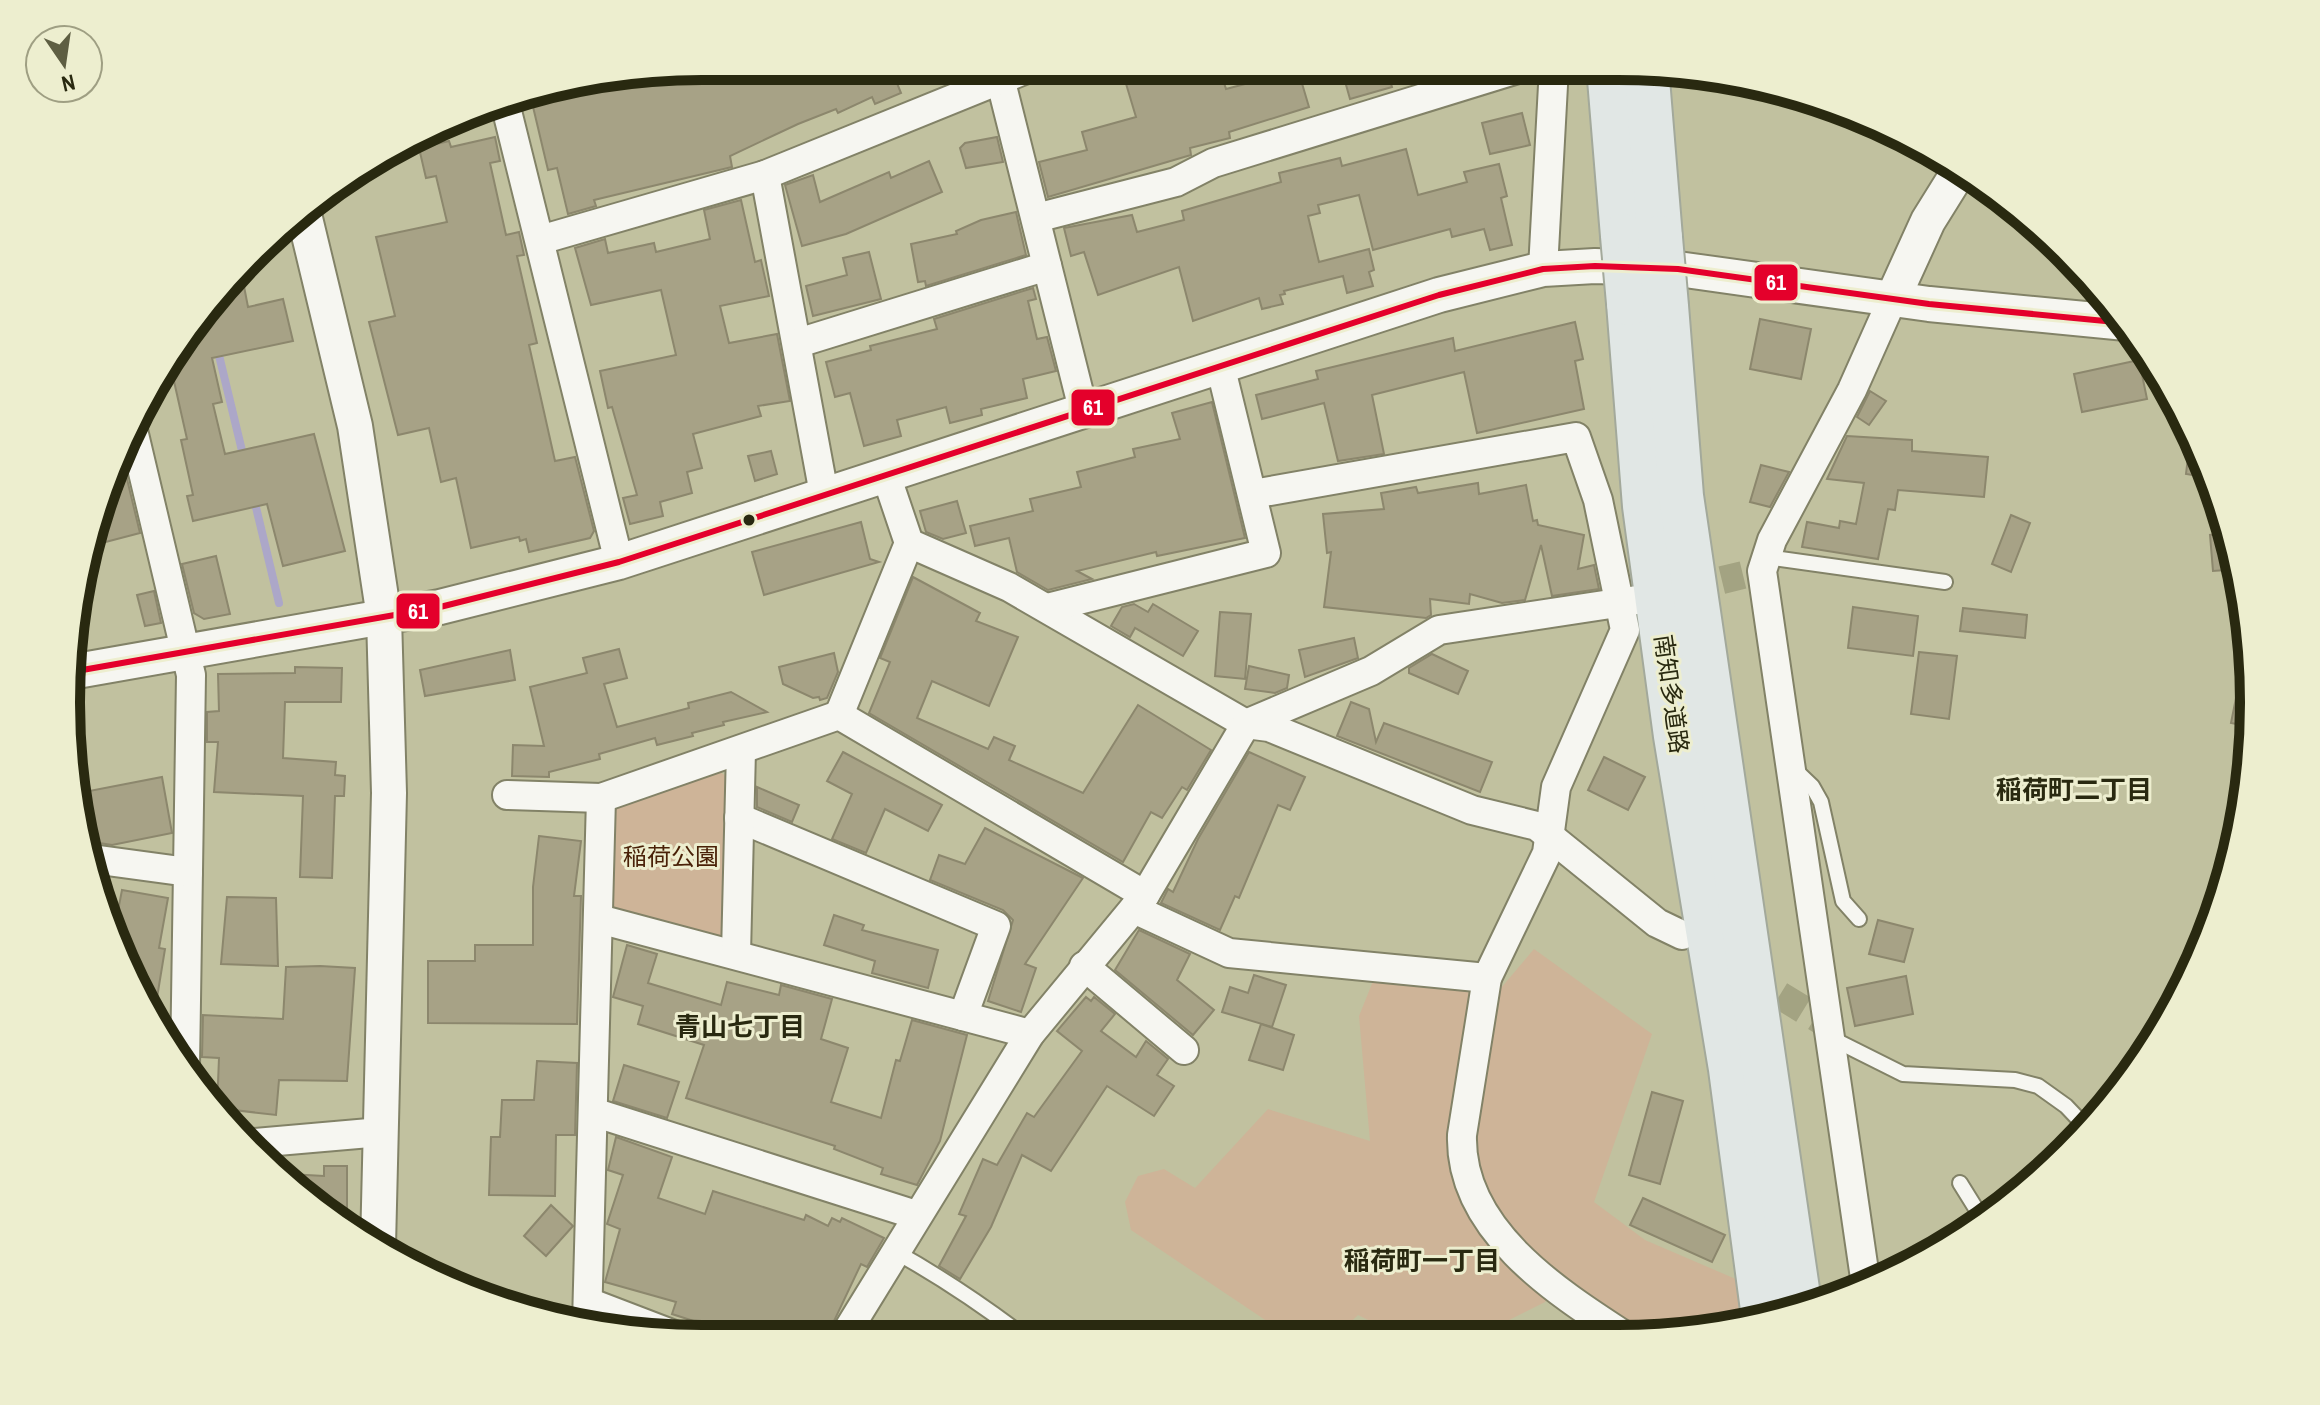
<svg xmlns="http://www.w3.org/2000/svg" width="2320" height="1405" viewBox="0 0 2320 1405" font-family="'Archivo Narrow','Noto Sans JP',sans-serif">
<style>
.green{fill:#ceb498}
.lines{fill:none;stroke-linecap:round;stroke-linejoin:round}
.stream{stroke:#aca7c8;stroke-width:8}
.building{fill:#a7a286;stroke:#8c876d;stroke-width:2}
.minor-tunnel{stroke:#a3a382;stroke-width:28;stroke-dasharray:28 14;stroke-linecap:butt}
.service-casing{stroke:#828267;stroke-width:18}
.minor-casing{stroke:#828267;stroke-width:32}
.tertiary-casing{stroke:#828267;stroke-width:38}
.motorway-casing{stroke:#a3a99b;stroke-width:48}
.service{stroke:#f6f6f1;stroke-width:14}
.minor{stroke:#f6f6f1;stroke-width:28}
.tertiary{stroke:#f6f6f1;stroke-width:34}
.motorway{stroke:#e1e7e5;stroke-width:44}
.motorway-bridge-casing{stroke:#a3a99b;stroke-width:48;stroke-linecap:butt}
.motorway-bridge{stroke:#e1e7e5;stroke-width:44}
.bus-1-casing{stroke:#edeecf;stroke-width:12}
.bus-1{stroke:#e4002b;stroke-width:6}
.bus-dot{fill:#292910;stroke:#edeecf;stroke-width:3}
.labels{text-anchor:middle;stroke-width:6;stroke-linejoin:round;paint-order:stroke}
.street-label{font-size:24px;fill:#292910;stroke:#edeecf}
.park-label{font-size:24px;fill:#492107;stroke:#edeecf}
.neighbourhood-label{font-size:26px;font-weight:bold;fill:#292910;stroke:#edeecf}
.rim{fill:none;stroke:#292910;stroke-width:10}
.line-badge{stroke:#edeecf;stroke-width:3}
.badge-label{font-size:22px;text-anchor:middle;font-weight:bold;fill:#fff}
</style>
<rect width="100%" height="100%" fill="#c1c19f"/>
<!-- green -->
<g class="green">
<path d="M717,770L732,780L727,932L718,938L618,912L610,902L614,813L619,803Z"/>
<path d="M1534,949L1652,1034L1594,1202L1645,1240L1738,1280L1743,1321L1652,1338L1558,1283L1545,1302L1505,1322L1423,1338H1404L1358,1315L1334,1338H1292L1131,1230L1125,1202L1138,1176L1164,1169L1195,1188L1268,1109L1370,1141L1359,1016L1375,976L1501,988Z"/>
</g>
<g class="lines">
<!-- stream -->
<g class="stream">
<path d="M217,347L244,459"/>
<path d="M254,499L279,603"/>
</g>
</g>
<!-- building -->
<g class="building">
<path d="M702,66H810L818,83L853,67L858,76L890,66L901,93L875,104L872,97L838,113L836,109L798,124L730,156L732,167L594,200L596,206L568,214L557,168L548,170L530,94Z"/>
<path d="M1121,67H1219L1226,89L1298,70L1309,107L1229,132L1230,138L1190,148L1191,155L1048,197L1039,162L1087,150L1082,132L1136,117Z"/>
<path d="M1341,67H1386L1392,87L1350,99Z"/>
<path d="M1522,113L1530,145L1490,154L1482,123Z"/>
<path d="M495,137L500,161L490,163L506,235L519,232L524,255L517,256L537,343L529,345L555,461L575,457L594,531L590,538L529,552L526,539L520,541L519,537L471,548L456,478L441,482L429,428L398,435L369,322L395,316L376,237L447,222L436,176L426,178L419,148L449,141L451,147Z"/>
<path d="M997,137L1003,162L966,168L960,148L965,143Z"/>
<path d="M1406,149L1418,195L1467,182L1464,172L1499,164L1507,196L1501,198L1512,245L1490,250L1484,229L1452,237L1450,229L1373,250L1359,195L1318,205L1320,213L1308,216L1319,262L1369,249L1374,270L1369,272L1373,286L1347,293L1343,276L1284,291L1285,294L1280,295L1283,304L1262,309L1259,298L1193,321L1179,267L1098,295L1084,252L1071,256L1064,228L1132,215L1137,232L1184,220L1182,211L1281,182L1279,173L1340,158L1342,166Z"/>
<path d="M929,161L942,192L846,234L802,246L785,185L813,175L820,202L889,172L891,178Z"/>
<path d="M741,200L755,262L761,260L769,296L720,306L729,343L777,334L790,401L758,406L761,416L693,434L702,468L687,472L692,493L660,502L663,516L630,524L623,498L637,495L612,407L608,408L600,371L676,355L661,290L591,305L575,248L605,239L608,253L654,243L656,252L710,239L704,210Z"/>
<path d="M1016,212L1026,255L926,286L925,281L918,282L911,244L957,234L956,231L981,220Z"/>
<path d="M869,252L881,299L813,316L806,286L847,275L843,258Z"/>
<path d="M242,276L248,307L283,299L293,341L212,358L222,402L213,404L225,454L314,434L345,551L283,566L267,504L193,521L187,496L193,495L181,440L187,439L169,359L174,348Z"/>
<path d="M1033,288L1036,299L1028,301L1037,339L1047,337L1056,371L1023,379L1027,398L981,409L982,415L950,423L946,407L897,420L901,436L864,446L850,393L835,397L826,362L871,350L870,346L937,329L934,319Z"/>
<path d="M1760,319L1811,329L1801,379L1750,369Z"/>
<path d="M1575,322L1583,359L1575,361L1584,409L1477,433L1464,372L1372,395L1384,454L1338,461L1324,403L1262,419L1256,395L1318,379L1316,371L1453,338L1455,351Z"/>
<path d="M2139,360L2147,399L2082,412L2074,374Z"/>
<path d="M1870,391L1886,401L1869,425L1857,417Z"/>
<path d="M1212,402L1245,538L1157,556L1156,552L1077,571L1092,579L1048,590L1017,572L1009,538L975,546L970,526L1033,511L1030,499L1081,487L1077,472L1135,457L1133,449L1180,439L1172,413Z"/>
<path d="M2191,432L2206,459L2211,478L2186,474Z"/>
<path d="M1847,436L1912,440V451L1988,457L1984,497L1898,490L1895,510L1888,509L1878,559L1802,547L1807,522L1839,528L1840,521L1856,524L1864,483L1827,479Z"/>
<path d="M771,451L777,474L755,481L748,456Z"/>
<path d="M121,454L140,533L98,544L95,529L100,498Z"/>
<path d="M1761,465L1789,472L1770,507L1750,502Z"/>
<path d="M1478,483L1479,494L1526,485L1533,521L1537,520L1538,525L1584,535L1578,569L1594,565L1599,589L1552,596L1541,545L1525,600L1502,603L1470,594L1469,604L1430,599L1431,615L1426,618L1324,607L1331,552L1327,553L1323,514L1384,509L1381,493L1416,487L1418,493Z"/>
<path d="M957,501L966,533L943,539L926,532L920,511Z"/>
<path d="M2011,515L2030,523L2011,572L1992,564Z"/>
<path d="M861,522L870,559L879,562L764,595L752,552Z"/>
<path d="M2228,533L2239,569L2213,571L2210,535Z"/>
<path d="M216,556L230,614L204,619L194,613L182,564Z"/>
<path d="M913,577L980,613L976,621L1018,637L989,706L932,681L917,718L988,749L994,737L1015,746L1009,760L1083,793L1138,705L1211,750L1187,790L1182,787L1162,818L1151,812L1123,862L869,713L890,662L880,658Z"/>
<path d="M154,591L161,623L145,626L137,595Z"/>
<path d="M1134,604L1148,612L1153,604L1198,631L1183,656L1135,628L1130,637L1111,626L1122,607Z"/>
<path d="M1853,607L1918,616L1913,656L1848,648Z"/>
<path d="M1963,608L2027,615L2025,638L1960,631Z"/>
<path d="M1220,612L1251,614L1245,679L1215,676Z"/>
<path d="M1354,638L1358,658L1305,677L1299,650Z"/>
<path d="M619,649L627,678L604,684L617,727L689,708L688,703L731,692L767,712L723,722L724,725L692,733L693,736L657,745L655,738L599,754L600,759L549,772V777L512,776L513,745L544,746L530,687L587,673L583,658Z"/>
<path d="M510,650L515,680L425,696L420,670Z"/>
<path d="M1919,652L1957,656L1949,719L1911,714Z"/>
<path d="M834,653L838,672L827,698L820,700L819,697L813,698L783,684L779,667Z"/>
<path d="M1432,654L1468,671L1458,694L1409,673V668Z"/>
<path d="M2243,663L2250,664L2254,703L2252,727L2231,723Z"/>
<path d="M1249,666L1289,675L1287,688L1275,693L1245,689Z"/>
<path d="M295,667L342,668L341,702H285L283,758L336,762L335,775L345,776L344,796H335L332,878L300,877L303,796L214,792L218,742H207V712L219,711L218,674L295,673Z"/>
<path d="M1351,702L1369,709L1376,742L1384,723L1492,762L1480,792L1337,736Z"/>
<path d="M843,752L942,805L928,831L885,809L866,853L832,839L852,794L827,781Z"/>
<path d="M1249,752L1305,777L1290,810L1278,805L1239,898L1235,896L1220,930L1161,903L1168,889L1173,892L1198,839Z"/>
<path d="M1604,757L1645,777L1628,810L1588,790Z"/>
<path d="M162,777L172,833L112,845L93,842L91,832H87L84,792Z"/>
<path d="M757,787L799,805L792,822L757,807Z"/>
<path d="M985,828L1083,878L1025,964L1036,968L1021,1012L988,1001L1013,920L1003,910L930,880L939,855L965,864Z"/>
<path d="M539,836L581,841L574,896H581L577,1024L428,1023V961H475V945H533V887Z"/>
<path d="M122,890L168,898L159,948L165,949L155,1010L105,916H117Z"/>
<path d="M227,897L276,898L278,966L221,964Z"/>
<path d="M834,915L864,925L862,930L938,950L928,988L872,973L875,961L824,945Z"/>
<path d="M1878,920L1913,929L1904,962L1869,954Z"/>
<path d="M1139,930L1190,954L1177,980L1214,1010L1193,1035L1115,970Z"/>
<path d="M627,945L657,954L648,983L721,1005L727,982L779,995L781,985L832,999L821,1039L848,1048L831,1102L881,1118L896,1060L900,1061L912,1020L967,1035L940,1141L917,1185L881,1174L883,1168L834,1149L835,1146L686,1098L704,1045L638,1024L643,1006L613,997Z"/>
<path d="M320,966L355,968L347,1081L279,1080L276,1115L217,1108L219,1058L202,1057L203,1015L283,1019L286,967Z"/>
<path d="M1254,975L1286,985L1272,1027L1222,1012L1230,987L1248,993Z"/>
<path d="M1906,976L1913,1014L1855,1026L1847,988Z"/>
<path d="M1086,997L1091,1001L1094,997L1115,1014L1101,1031L1136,1057L1146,1041L1168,1059L1157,1075L1174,1086L1154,1116L1107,1086L1051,1171L1022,1155L991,1227L960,1279L939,1266L966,1216L959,1214L983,1159L997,1165L1027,1113L1034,1117L1082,1051L1057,1031Z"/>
<path d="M1261,1024L1294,1035L1283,1070L1249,1060Z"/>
<path d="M537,1061L577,1063L575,1135H556L555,1196L489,1195L491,1137H500L502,1100H534Z"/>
<path d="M624,1065L679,1082L667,1118L613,1101Z"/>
<path d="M1652,1092L1683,1101L1660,1184L1629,1175Z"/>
<path d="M616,1137L672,1157L658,1198L705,1214L713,1191L804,1220L806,1215L828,1226L832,1218L840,1222L842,1218L884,1238L867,1267L861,1264L826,1338H746L672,1314L676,1302L605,1282L620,1229L607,1224L623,1175L608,1170Z"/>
<path d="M324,1166H347V1210L325,1209L287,1174L324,1176Z"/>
<path d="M1643,1198L1725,1235L1712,1262L1630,1225Z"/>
<path d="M551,1205L573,1226L546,1256L524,1236Z"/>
</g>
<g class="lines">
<!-- minor-tunnel -->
<g class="minor-tunnel">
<path d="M1681,590L1743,575"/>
<path d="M1744,973L1825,1023"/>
</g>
<!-- service casing -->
<g class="service-casing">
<g id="service">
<path d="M1766,557L1945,582"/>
<path d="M1792,767L1812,786L1821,802L1843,901L1859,919"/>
<path d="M1831,1038L1903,1074L2015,1080L2038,1086L2066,1106L2085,1126"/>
<path d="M1960,1183L1983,1220"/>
<path d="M894,1251C941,1277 984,1306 1026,1338"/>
</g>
</g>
<!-- minor casing -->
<g class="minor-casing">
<g id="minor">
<path d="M997,66L1083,409"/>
<path d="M504,99L619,562"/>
<path d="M765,175L824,494"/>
<path d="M1036,218L1176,182L1213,163L1524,67"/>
<path d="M540,240L765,175L1034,66"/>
<path d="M1543,269L1554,67"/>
<path d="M798,343L1047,266"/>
<path d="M133,430L191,675L185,1066"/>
<path d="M886,475L909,543L1009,587L1246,724L1269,727L1472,810L1537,826L1657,923L1682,935"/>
<path d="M1253,494L1576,437L1598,500L1625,630L1556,787L1547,853L1487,978L1462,1135C1459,1230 1557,1292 1628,1338"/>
<path d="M1047,608L1266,553L1220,365"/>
<path d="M839,715L909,543"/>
<path d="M507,795L601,798L839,715L1145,895"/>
<path d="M739,818L996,926L963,1016"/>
<path d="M92,859L188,872"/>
<path d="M1134,909L1229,953L1487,978"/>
<path d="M599,919L1030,1034"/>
<path d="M736,954L741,750"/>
<path d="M1084,966L1184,1050"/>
<path d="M593,1112L916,1215"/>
<path d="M254,1143L381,1132"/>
<path d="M1866,1285L1762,571L1772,540L1852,390L1893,298"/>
<path d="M588,1302L682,1338"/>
<path d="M587,1323L601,798"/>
<path d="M843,1338L1030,1034L1145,895L1246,724L1371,671L1439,630L1637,600"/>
</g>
</g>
<!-- tertiary casing -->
<g class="tertiary-casing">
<g id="tertiary">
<path d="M303,210L355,426L384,617L389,793L378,1246"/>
<path d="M1893,298L1928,221L1961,168"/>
<path d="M71,672L440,607L619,562L1439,295L1543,269L1595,266L1678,269L1929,304L2126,323"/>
</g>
</g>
<!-- motorway casing -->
<g class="motorway-casing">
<g id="motorway">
<path d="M1609,67L1623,236"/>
<path d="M1646,67L1660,238"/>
<path d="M1629,303L1645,506L1676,736L1731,1069L1764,1317"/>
<path d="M1666,306L1681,496L1800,1310"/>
</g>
</g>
<!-- service -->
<use href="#service" class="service"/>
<!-- minor -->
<use href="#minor" class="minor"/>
<!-- tertiary -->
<use href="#tertiary" class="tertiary"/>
<!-- motorway -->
<use href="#motorway" class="motorway"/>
<!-- motorway-bridge casing -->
<g class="motorway-bridge-casing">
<g id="motorway-bridge">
<path d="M1623,236L1629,303"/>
<path d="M1660,238L1666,306"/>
</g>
</g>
<!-- motorway-bridge -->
<use href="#motorway-bridge" class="motorway-bridge"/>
<!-- bus-1 casing -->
<g class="bus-1-casing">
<path id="bus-1" d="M71,672L440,607L619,562L1439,295L1543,269L1595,266L1678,269L1929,304L2126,323"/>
</g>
<!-- bus-1 -->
<use href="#bus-1" class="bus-1"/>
</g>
<!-- markers -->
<circle class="bus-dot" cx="749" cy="520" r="7"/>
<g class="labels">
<!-- street labels -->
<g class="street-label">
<text transform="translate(1671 694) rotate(82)" y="8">南知多道路</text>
</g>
<!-- park labels -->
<g class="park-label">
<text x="671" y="865">稲荷公園</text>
</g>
<!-- neighbourhood labels -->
<g class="neighbourhood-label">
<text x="2074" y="799">稲荷町二丁目</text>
<text x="740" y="1036">青山七丁目</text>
<text x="1422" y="1270">稲荷町一丁目</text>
</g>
</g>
<!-- crop -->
<path d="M0 0H2320V1405H0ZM702 80H1618A622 622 0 0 1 2240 702V703A622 622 0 0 1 1618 1325H702A622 622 0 0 1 80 703V702A622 622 0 0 1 702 80Z" fill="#edeecf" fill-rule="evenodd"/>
<path class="rim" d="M702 80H1618A622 622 0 0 1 2240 702V703A622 622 0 0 1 1618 1325H702A622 622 0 0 1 80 703V702A622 622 0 0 1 702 80Z"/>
<g class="line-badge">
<rect x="1753" y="263" width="46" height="39" rx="8" fill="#e4002b"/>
<rect x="1070" y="388" width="46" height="39" rx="8" fill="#e4002b"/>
<rect x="395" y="592" width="46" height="38" rx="8" fill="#e4002b"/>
</g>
<g class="badge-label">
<text x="1776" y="290">61</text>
<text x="1093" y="415">61</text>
<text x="418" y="619">61</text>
</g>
<!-- north arrow -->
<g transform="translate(64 64) rotate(167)"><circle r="38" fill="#edeecf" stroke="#9f9f83" stroke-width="2"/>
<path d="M0-6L14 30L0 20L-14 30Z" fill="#5e5e42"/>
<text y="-12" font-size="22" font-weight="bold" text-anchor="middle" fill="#292910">N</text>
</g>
</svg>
